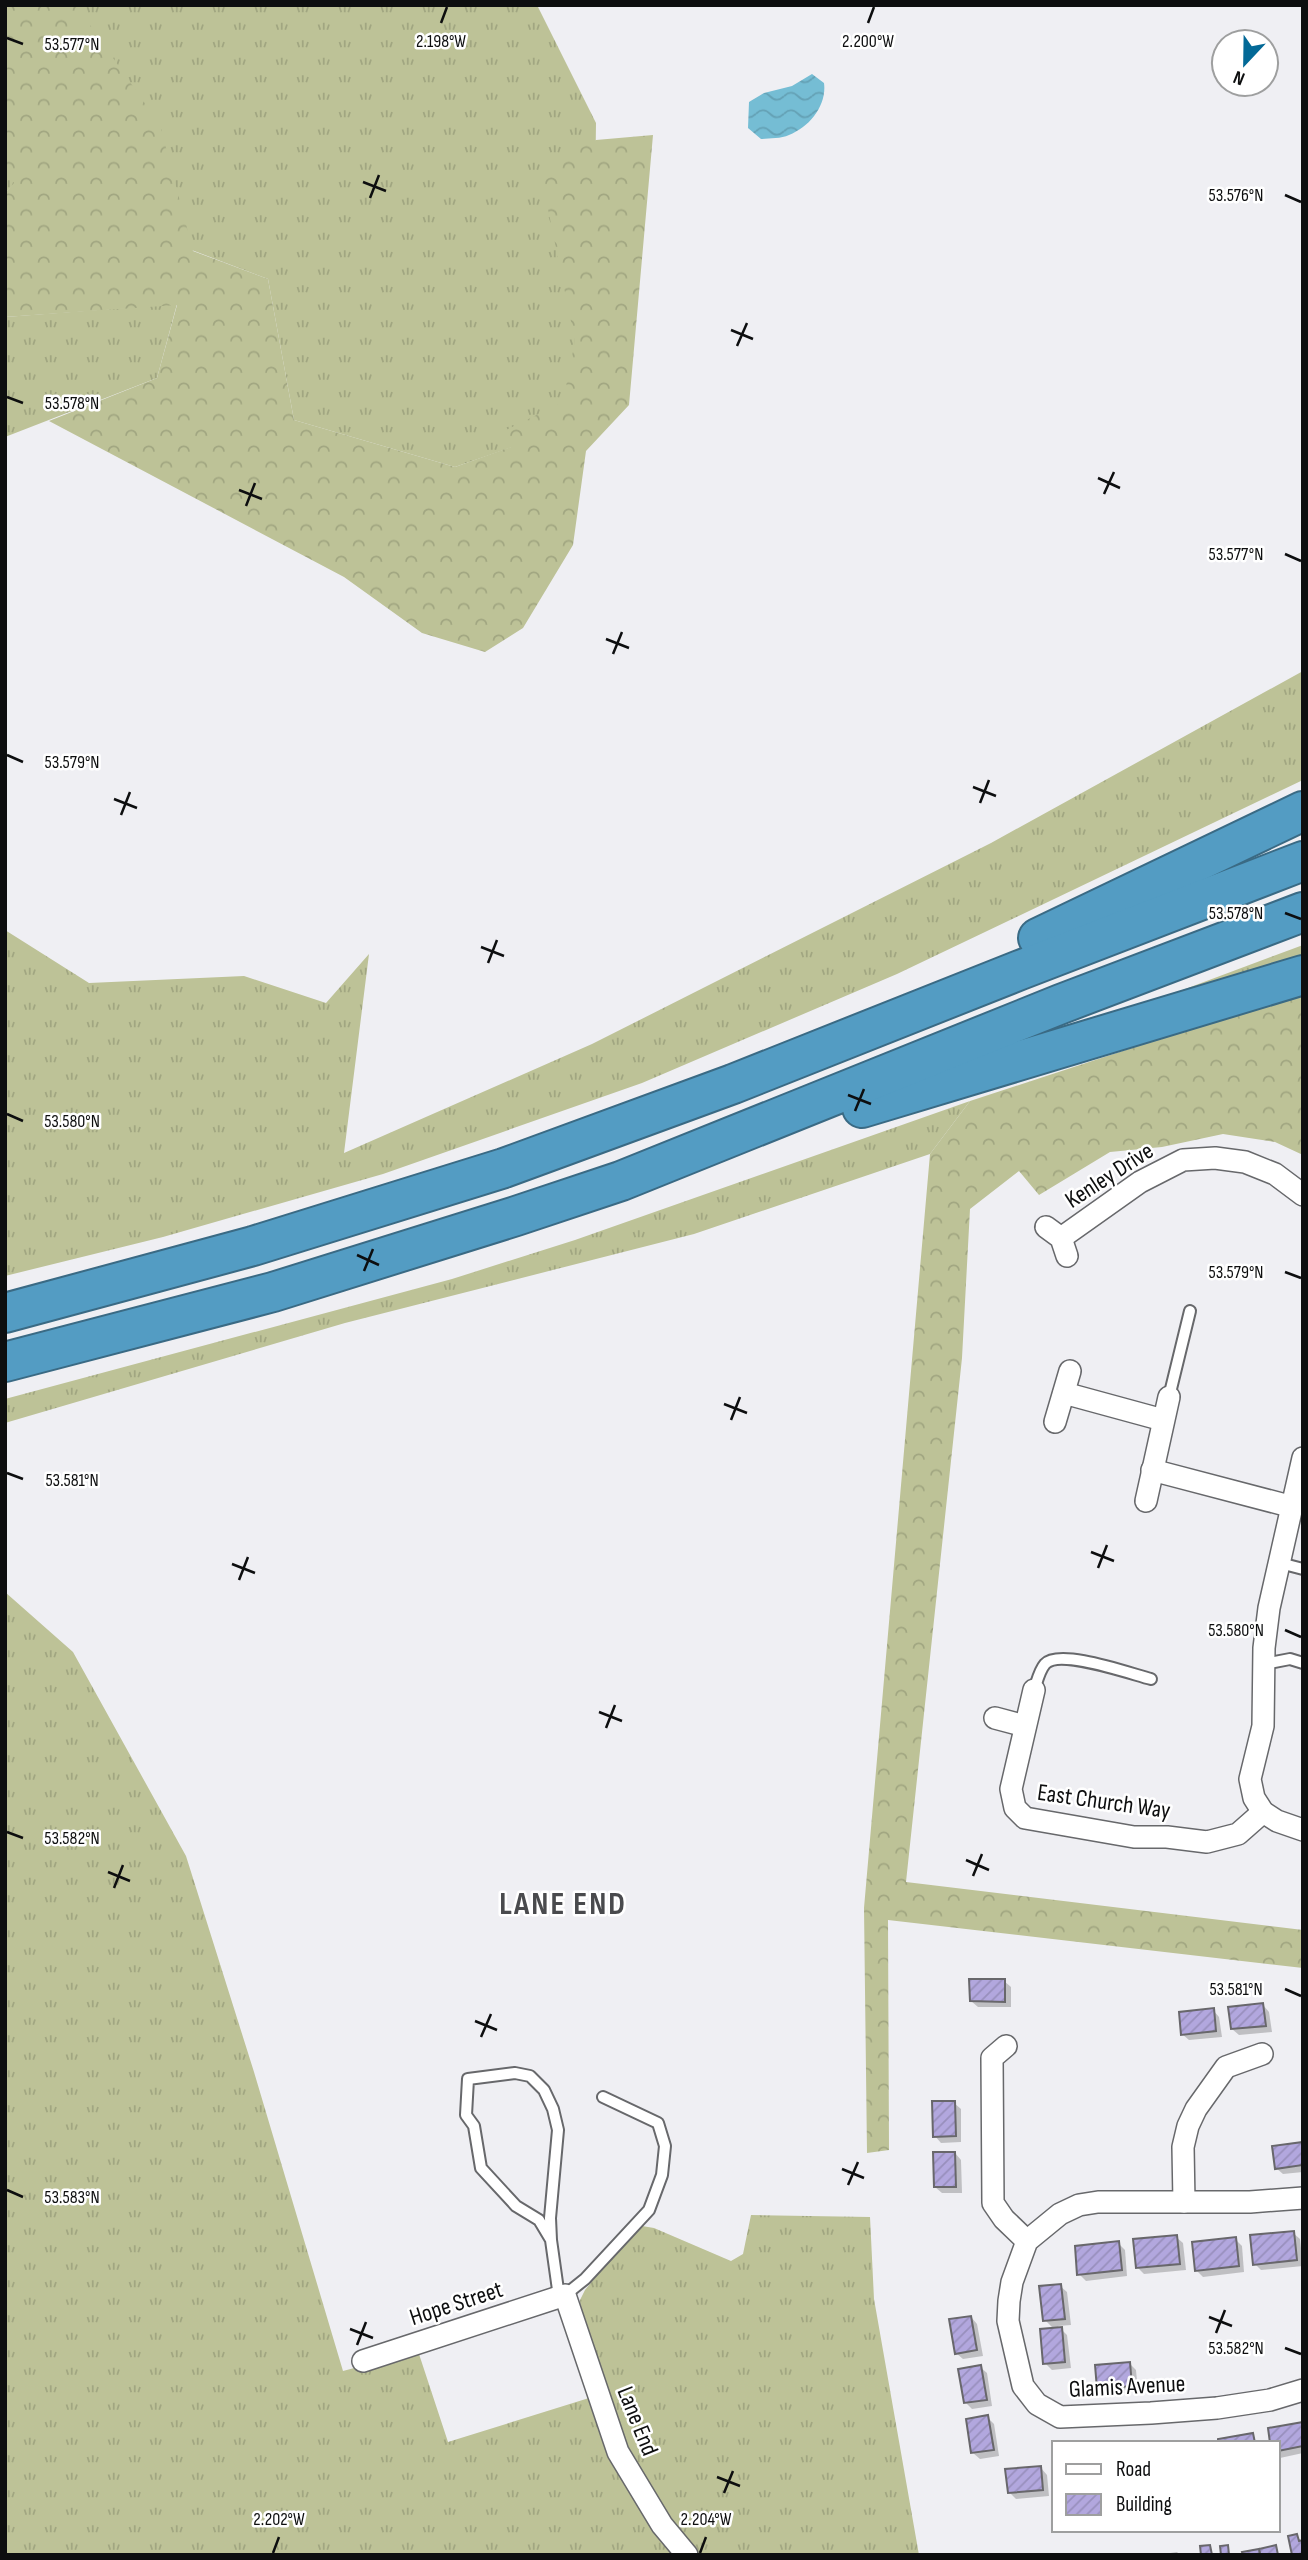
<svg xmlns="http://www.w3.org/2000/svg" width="1308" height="2560" viewBox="0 0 1308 2560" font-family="'Sofia Sans Condensed',sans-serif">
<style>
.grass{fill:url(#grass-tufts)}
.forest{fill:url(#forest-crowns)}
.water{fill:url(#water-waves)}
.shadow{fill:#0003}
.building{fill:url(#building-hatch);stroke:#68676b;stroke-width:2}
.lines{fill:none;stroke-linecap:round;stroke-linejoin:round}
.lane-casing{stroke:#67686b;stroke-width:14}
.street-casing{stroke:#67686b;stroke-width:24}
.highway-casing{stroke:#3a6a84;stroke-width:42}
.lane{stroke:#fff;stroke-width:10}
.street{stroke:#fff;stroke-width:21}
.highway{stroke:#539cc3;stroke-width:38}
.ticks{fill:none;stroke:#0d0e0f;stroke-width:2.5}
.labels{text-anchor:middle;stroke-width:5;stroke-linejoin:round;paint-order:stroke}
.street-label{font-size:24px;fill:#0d0e0f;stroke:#fff}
.district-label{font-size:32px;font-weight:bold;letter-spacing:2px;fill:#494a4d;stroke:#fff}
.ticks-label{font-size:18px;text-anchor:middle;fill:#0d0e0f;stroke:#fff;stroke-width:5;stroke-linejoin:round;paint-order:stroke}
</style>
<defs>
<pattern id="grass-tufts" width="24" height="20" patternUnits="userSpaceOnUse" patternTransform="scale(1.75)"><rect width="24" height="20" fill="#bdc297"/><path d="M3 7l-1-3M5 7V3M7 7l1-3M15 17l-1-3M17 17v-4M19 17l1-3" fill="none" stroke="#a1a681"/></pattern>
<pattern id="forest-crowns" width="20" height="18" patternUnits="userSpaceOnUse" patternTransform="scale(1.75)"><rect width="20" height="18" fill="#bdc297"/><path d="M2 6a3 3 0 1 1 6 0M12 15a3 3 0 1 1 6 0" fill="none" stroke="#a1a681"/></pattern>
<pattern id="water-waves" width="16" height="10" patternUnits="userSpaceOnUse" patternTransform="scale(1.75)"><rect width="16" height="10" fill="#75bdd4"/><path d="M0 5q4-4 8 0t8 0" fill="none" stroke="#64a1b5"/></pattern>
<pattern id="building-hatch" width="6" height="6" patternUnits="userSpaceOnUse" patternTransform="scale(1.75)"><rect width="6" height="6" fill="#b2a7de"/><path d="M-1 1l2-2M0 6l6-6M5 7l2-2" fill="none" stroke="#988fbd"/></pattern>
</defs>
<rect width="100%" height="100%" fill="#efeff3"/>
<!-- grass -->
<g class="grass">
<path d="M5,5H537L596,123L592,419L455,467L294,420L268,279L15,183L5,193Z"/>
<path d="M177,304L157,378L5,437V317Z"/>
<path d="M1303,671V780L897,974L642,1083L383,1174L163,1237L5,1276V930L89,983L244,976L326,1003L369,954L344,1153L592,1044L991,843Z"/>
<path d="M1303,945V961L1153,1001Z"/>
<path d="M970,1101L930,1154L694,1234L345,1323L5,1423V1399L452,1279L575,1240Z"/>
<path d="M5,1592L73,1652L186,1856L254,2072L343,2371L418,2351L448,2442L589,2398L677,2555H5Z"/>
<path d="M751,2215L870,2217L874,2299L919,2555H693L625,2455L581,2316L580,2300L585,2290L635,2228L642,2226L654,2228L731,2261L743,2254Z"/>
</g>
<!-- forest -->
<g class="forest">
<path d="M5,5H76L160,125L193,251L268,279L294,420L455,467L511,447L506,430L563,402L575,341L540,170L596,140L653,135L629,405L586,451L573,545L523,628L485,652L422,633L344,577L49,421L157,378L177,305L5,317V193L14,183L5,167Z"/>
<path d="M1303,995V1155L1275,1142L1223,1134L1162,1147L1110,1152L1039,1195L1019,1171L970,1209L962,1358L906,1882L1303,1930V1968L888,1920L889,2150L867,2153L864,1908L930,1154L970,1101L1278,1000Z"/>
</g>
<!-- water -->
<path class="water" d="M812,74L824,83C827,105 810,127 789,135C781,139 769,138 761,139L748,128L749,102L764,93L792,86Z"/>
<!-- shadow -->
<g class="shadow">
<path d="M1004,1981L1011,1987V2007H978L971,2001Z"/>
<path d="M1263,2005L1269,2012L1272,2032L1239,2035L1232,2029Z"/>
<path d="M1213,2010L1219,2017L1222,2037L1189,2040L1182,2034Z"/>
<path d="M954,2103L961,2109V2142L941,2143L935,2136Z"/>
<path d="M1303,2144V2172L1283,2174L1276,2168Z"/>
<path d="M955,2153L961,2160L962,2193H942L935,2187Z"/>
<path d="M1293,2233L1300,2239L1303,2266L1261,2270L1255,2264Z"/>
<path d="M1176,2237L1183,2243L1186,2270L1144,2274L1138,2268Z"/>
<path d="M1235,2239L1242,2246L1244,2272L1203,2277L1196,2270Z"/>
<path d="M1118,2243L1125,2250L1127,2276L1086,2281L1079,2274Z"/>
<path d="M1060,2286L1067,2292L1071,2325L1058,2326L1067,2335L1071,2368L1052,2370L1045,2363L1054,2329L1045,2320Z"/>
<path d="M971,2317L977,2324L983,2356L963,2359L956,2353Z"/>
<path d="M1130,2364L1136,2370L1138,2392L1105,2395L1098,2388Z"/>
<path d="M980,2367L987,2373L992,2406L972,2409L966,2403Z"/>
<path d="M987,2417L994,2424L999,2456L980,2459L973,2453Z"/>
<path d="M1303,2424V2453L1280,2458L1278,2455V2443Z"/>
<path d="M1041,2468L1047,2475L1049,2496L1016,2499L1009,2492Z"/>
<path d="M1177,2552L1180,2555H1164L1163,2554Z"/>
</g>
<!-- building -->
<g class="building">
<path d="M969,1979H1005V2002L970,2001Z"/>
<path d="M1263,2003L1266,2026L1231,2029L1228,2007Z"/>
<path d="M1214,2008L1216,2031L1181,2035L1179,2012Z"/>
<path d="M932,2101H955L956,2136L933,2137Z"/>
<path d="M1303,2142V2165L1275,2169L1272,2146Z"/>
<path d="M933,2152H955L956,2187H934Z"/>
<path d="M1294,2231L1297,2260L1253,2265L1250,2235Z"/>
<path d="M1177,2235L1180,2264L1136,2268L1133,2239Z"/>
<path d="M1236,2237L1239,2266L1195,2271L1192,2242Z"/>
<path d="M1119,2241L1122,2270L1077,2275L1075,2246Z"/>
<path d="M1061,2284L1065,2319L1043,2321L1039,2286Z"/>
<path d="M971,2316L977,2350L955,2354L949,2319Z"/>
<path d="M1062,2327L1065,2362L1043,2364L1040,2329Z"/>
<path d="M1130,2362L1132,2386L1097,2389L1095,2365Z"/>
<path d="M981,2365L987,2400L964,2403L958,2369Z"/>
<path d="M988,2415L994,2450L971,2453L966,2419Z"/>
<path d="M1303,2422V2446L1278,2451V2443H1270L1268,2428Z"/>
<path d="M1253,2433L1255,2443H1218V2439Z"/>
<path d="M1041,2466L1043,2490L1008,2493L1005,2469Z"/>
<path d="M1297,2534L1299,2541L1303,2540V2555H1292L1288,2536Z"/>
<path d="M1210,2545L1212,2555H1201L1200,2546Z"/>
<path d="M1228,2545L1229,2555H1221L1220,2546Z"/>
<path d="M1276,2545L1278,2555H1260L1259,2549Z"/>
<path d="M1259,2549L1260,2555H1243L1242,2552Z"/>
</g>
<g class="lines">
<!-- lane casing -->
<g class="lane-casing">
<g id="lane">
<path d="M1169,1397L1190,1311"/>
<path d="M1280,1563L1303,1569"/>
<path d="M1264,1664L1290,1659L1303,1663"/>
<path d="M1034,1690C1037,1682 1039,1671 1045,1664C1059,1648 1131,1674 1151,1679"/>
<path d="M551,2240L550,2218L558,2130L553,2109L544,2090L530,2076L515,2073L468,2079L466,2115L474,2126L481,2168L516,2206L539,2220L551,2240L559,2297"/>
<path d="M565,2295L585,2279L649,2210L662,2175L665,2146L658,2123L603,2097"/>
</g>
</g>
<!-- street casing -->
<g class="street-casing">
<g id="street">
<path d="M1046,1227L1061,1238L1067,1256"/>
<path d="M1061,1238L1140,1182L1183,1160L1215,1158L1245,1162L1275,1174L1303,1195"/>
<path d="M1064,1393L1163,1420"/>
<path d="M1055,1422L1070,1371"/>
<path d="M1303,1458L1269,1608L1264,1648L1263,1726L1250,1779L1254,1798L1263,1812L1277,1821L1303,1830"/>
<path d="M1152,1470L1293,1507"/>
<path d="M1146,1501L1169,1397"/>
<path d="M1034,1690L1011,1789L1015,1808L1025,1818L1134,1837H1167L1207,1842L1238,1834L1263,1812"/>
<path d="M995,1718L1025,1726"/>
<path d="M1006,2046L992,2058L993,2203L1004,2219L1027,2241"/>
<path d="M1303,2198L1250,2202H1098L1079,2205L1060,2214L1027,2241L1012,2282L1009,2301L1008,2321L1023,2386L1037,2404L1060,2417L1151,2413L1217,2408L1270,2400L1303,2390"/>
<path d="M1184,2202L1183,2147L1188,2126L1196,2109L1226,2067L1262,2054"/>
<path d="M363,2361L565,2295L618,2452L662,2525L687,2555"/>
</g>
</g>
<!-- highway casing -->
<g class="highway-casing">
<g id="highway">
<path d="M1038,938L1303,811"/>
<path d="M862,1108L1303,975"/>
<path d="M5,1313L253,1246L504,1168L733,1084L1020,970L1303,861"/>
<path d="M5,1362L273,1292L516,1216L621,1181L1061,1004L1303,912"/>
</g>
</g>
<!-- lane -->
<use href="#lane" class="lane"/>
<!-- street -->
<use href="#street" class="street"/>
<!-- highway -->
<use href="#highway" class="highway"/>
</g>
<!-- ticks -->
<path class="ticks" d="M441,23L447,7M868,23L874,7M7,38L23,44M363,182L386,191M1285,195L1301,202M370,198L379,175M731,330L753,339M737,346L747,323M7,397L23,403M1098,478L1120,488M239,490L262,499M1104,494L1114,472M246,506L255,483M1285,554L1301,561M606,639L629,648M613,654L622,632M7,755L23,762M973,787L996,796M114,799L137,808M980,803L989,780M121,815L130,792M1285,913L1301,919M481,947L504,956M488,963L497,940M848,1095L871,1104M855,1111L864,1089M7,1114L23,1121M357,1255L379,1265M364,1271L373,1249M1285,1272L1301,1278M724,1404L747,1413M731,1420L740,1397M7,1473L23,1479M1091,1552L1114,1561M232,1564L255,1573M1098,1568L1107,1545M239,1580L248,1557M1285,1630L1301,1637M599,1712L622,1721M606,1728L615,1705M7,1832L23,1838M966,1860L989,1870M108,1872L130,1881M973,1876L982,1854M114,1888L123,1865M1285,1989L1301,1996M475,2021L497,2030M481,2037L491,2014M842,2169L864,2178M848,2185L858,2162M7,2190L23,2197M1209,2317L1232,2326M350,2329L373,2338M1216,2333L1225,2310M357,2345L366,2322M1285,2348L1301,2354M717,2477L740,2486M724,2493L733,2471M273,2553L279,2537M700,2553L706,2537"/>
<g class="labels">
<!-- street labels -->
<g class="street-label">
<text transform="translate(1109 1175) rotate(-33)" y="8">Kenley Drive</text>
<text transform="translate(1104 1801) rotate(8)" y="8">East Church Way</text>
<text transform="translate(456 2303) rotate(-18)" y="8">Hope Street</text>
<text transform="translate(1127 2386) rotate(-3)" y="8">Glamis Avenue</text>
<text transform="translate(638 2421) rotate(68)" y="8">Lane End</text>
</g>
<!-- district labels -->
<g class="district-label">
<text x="563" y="1914">LANE END</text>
</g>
</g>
<g class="ticks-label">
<text x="441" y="47">2.198°W</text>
<text x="868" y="47">2.200°W</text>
<text x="72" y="50">53.577°N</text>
<text x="1236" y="201">53.576°N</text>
<text x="72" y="409">53.578°N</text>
<text x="1236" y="560">53.577°N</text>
<text x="72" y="768">53.579°N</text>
<text x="1236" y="919">53.578°N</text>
<text x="72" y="1127">53.580°N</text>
<text x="1236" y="1278">53.579°N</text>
<text x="72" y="1486">53.581°N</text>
<text x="1236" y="1636">53.580°N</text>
<text x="72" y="1844">53.582°N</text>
<text x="1236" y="1995">53.581°N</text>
<text x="72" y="2203">53.583°N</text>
<text x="1236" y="2354">53.582°N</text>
<text x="279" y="2525">2.202°W</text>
<text x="706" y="2525">2.204°W</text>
</g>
<!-- border -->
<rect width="1308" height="2560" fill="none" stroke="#0d0e0f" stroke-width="14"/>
<!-- legend -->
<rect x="1052" y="2441" width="228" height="91" fill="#ffffff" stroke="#9e9f9f" stroke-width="2"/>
<rect x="1066" y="2464" width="35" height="10" fill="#ffffff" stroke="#9e9f9f" stroke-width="2"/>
<text x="1116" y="2476" font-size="21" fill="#0d0e0f">Road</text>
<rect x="1066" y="2494" width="35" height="21" fill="url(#building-hatch)" stroke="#9e9f9f" stroke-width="2"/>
<text x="1116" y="2511" font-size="21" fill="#0d0e0f">Building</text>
<!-- north arrow -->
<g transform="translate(1245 63) rotate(202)"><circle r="33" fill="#ffffff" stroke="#9e9f9f" stroke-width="2"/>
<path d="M0-5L12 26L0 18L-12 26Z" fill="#036997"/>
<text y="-10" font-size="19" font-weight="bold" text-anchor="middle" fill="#0d0e0f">N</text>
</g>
</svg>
